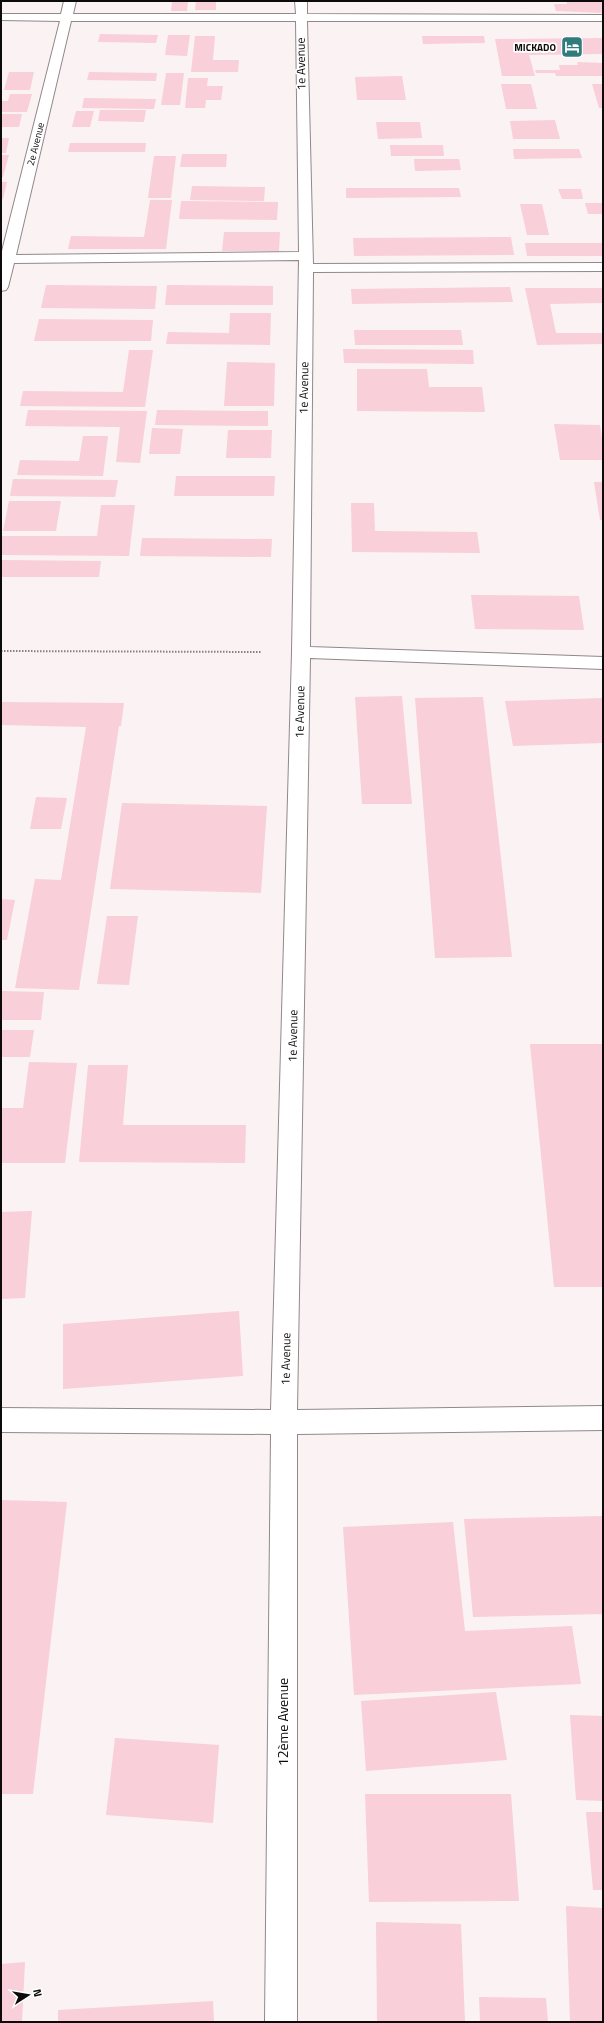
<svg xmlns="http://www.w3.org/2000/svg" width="604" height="2023" viewBox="0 0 604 2023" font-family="'Titillium Web',sans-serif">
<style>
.building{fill:#f9cfd9}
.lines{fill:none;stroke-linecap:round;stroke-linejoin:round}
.minor-casing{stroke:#90888a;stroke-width:2}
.path{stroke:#868082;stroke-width:2;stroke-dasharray:1.5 1.5;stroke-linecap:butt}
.minor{fill:#fff;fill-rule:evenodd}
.labels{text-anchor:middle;stroke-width:3.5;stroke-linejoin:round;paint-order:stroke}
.far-poi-label{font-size:10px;font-weight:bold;fill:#0d0a0b;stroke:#fff;text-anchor:end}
.far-street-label{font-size:10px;fill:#0d0a0b;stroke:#fff}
.street-label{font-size:12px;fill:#0d0a0b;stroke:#fff}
.near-street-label{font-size:14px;fill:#0d0a0b;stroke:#fff}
</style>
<rect width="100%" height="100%" fill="#fbf2f4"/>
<!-- building -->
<g class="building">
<path d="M172,1H188L187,11H171Z"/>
<path d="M196,1H216V10H195Z"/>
<path d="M566,1H603V13L556,11L554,4H567Z"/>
<path d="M100,34L158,35L156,43L98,42Z"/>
<path d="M168,35H190L187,56L165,55Z"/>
<path d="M195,36H215L213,60H239L238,72H191Z"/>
<path d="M422,36H484L485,43L423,44Z"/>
<path d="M603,38V54L529,55L535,76H502L495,39Z"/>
<path d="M577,62L603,63V76H556L555,73H536L535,70H560L559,65H578Z"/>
<path d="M9,72H34L30,90H4Z"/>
<path d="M89,72L157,73L156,81L87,80Z"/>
<path d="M166,73H184L180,105H161Z"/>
<path d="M402,76L406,100H357L355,77Z"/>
<path d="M188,78H208L207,86H223L221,100H206L205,108H185Z"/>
<path d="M501,84H531L537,109H506Z"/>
<path d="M592,84H603V108H599Z"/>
<path d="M10,94H32L27,112H1V101H8Z"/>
<path d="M84,98L156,99L154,109L82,108Z"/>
<path d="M100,110H146L144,122L98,121Z"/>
<path d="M76,111H94L90,127H72Z"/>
<path d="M1,114H22L19,127H1Z"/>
<path d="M555,120L560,139H513L510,121Z"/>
<path d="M376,122H420L422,138L378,139Z"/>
<path d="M1,138H9L6,153H1Z"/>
<path d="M70,143H146L145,152H68Z"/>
<path d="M390,145H443L444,156H391Z"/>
<path d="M513,149H579L582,158L514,159Z"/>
<path d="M182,154H227L226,167H180Z"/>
<path d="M1,155H9L3,177H1Z"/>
<path d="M154,156H176L171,198H148Z"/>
<path d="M414,159H459L461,170L415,171Z"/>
<path d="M1,182H7L3,199H1Z"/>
<path d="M192,186L265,187L264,201L190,200Z"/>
<path d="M346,188H459L461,197L346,198Z"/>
<path d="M558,189H581L583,199H562Z"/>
<path d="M150,200H172L166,249H68L71,236L144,237Z"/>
<path d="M181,201L278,202L277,220L179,219Z"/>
<path d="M585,203H603V214H588Z"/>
<path d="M520,204H542L549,235H527Z"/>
<path d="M224,232H280L279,251H222Z"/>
<path d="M511,237L514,255L354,256L353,238Z"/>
<path d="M525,243H603V256H527Z"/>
<path d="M46,285L157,286L155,309L41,308Z"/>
<path d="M167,285L273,286V305H165Z"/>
<path d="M510,287L513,302L352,304L351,289Z"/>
<path d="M525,288H603V303L550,304L556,333H603V344L537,345Z"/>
<path d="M230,313H271L270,345L166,344L168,332L229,333Z"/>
<path d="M39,319L153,320L151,341H34Z"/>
<path d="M354,330H461L463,345H355Z"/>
<path d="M343,349L473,350L474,364L344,363Z"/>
<path d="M129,350H153L145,407L20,406L23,391L123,392Z"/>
<path d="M227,362L275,363L274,406H224Z"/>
<path d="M357,369H427L429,387H482L485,412L357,411Z"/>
<path d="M28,410L147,411L140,463L116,462L120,427L25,426Z"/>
<path d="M157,410L268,411V426L155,425Z"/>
<path d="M554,424L600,425L603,444V460H560Z"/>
<path d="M152,428L183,429L180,454H149Z"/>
<path d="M228,430H272L271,458H226Z"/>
<path d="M83,436H108L103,476L17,475L20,460L79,461Z"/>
<path d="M176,476H275L274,496H174Z"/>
<path d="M13,479L118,480L115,497L10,496Z"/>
<path d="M594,482H603V520H600Z"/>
<path d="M9,501H61L56,531H3Z"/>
<path d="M351,503H374L375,531L477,532L480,553L352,552Z"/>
<path d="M101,505H135L129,556L1,555V536H97Z"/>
<path d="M142,538L272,539L271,557L140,556Z"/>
<path d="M1,560L101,561L99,577H1Z"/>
<path d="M471,595L579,596L584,630L475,629Z"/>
<path d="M402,696L412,804H362L355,697Z"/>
<path d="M483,697L512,957L435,958L415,698Z"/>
<path d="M603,698V743L513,746L505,701Z"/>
<path d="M1,702L124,703L121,726H119L79,990L15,988L35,879L61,880L86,727L1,725Z"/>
<path d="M36,797L67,798L61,829H30Z"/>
<path d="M122,803L267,806L261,893L110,889Z"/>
<path d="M1,899L15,900L7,940H1Z"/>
<path d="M107,916H138L129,985L97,984Z"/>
<path d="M1,991L44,992L41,1020H1Z"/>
<path d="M1,1030H34L30,1057H1Z"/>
<path d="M530,1044H603V1287H554Z"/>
<path d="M29,1062L77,1063L65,1163H1V1108H23Z"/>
<path d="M88,1065H128L123,1125H246L245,1163L79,1162Z"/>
<path d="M32,1211L25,1298L1,1299V1212Z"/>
<path d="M239,1311L243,1376L63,1389V1324Z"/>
<path d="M1,1500L67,1502L33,1794H1Z"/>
<path d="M603,1516V1614L473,1617L464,1519Z"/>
<path d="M453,1522L465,1631L572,1626L581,1684L354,1695L343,1527Z"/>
<path d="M496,1692L507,1760L366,1771L361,1701Z"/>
<path d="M570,1715L603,1716V1801L576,1800Z"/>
<path d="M115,1738L219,1745L213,1823L106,1815Z"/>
<path d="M365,1794H511L519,1901L369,1902Z"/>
<path d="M586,1812H603V1890H593Z"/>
<path d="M566,1906L603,1908V2022H570Z"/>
<path d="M376,1922L461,1924L465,2022H377Z"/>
<path d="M25,1962L22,2022H1V1964Z"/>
<path d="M479,1997L546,1998L548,2022H480Z"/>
<path d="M213,2001L214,2022H58V2010Z"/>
</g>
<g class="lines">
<!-- minor casing -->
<g class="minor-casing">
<path id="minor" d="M64,1H76L73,14H296L295,1H307V14L603,15V21H307L313,264L603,263V271L313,272L310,647L603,657V669L310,658L297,1410L603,1406V1430L297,1434V2022H265L271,1434L1,1432V1408L271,1410L292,652L299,260L14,263L8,287L6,290L1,291V255L60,21L1,20V14H61ZM71,21H296L299,252L16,255Z"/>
</g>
<!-- path -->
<path class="path" d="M1,651L261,652"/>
<!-- minor -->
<use href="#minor" class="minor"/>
</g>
<!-- icons -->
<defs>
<g id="hotel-square" transform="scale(1.15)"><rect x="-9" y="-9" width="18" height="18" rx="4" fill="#327b7c" stroke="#fff"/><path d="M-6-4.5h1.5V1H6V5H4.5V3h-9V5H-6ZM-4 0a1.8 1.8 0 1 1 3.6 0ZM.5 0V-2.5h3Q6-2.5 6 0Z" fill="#fff"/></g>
</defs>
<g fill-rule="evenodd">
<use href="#hotel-square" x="572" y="47"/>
</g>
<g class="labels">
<!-- far-poi labels -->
<g class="far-poi-label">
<text x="556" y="51">MICKADO</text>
</g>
<!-- far-street labels -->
<g class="far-street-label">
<text transform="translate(35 144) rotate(-76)" y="4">2e Avenue</text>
</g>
<!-- street labels -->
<g class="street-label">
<text transform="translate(301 64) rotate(-91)" y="4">1e Avenue</text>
<text transform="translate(304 388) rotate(-89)" y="4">1e Avenue</text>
<text transform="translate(300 712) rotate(-89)" y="4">1e Avenue</text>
<text transform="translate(293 1036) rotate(-89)" y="4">1e Avenue</text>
<text transform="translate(286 1359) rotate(-89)" y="4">1e Avenue</text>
</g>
<!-- near-street labels -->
<g class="near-street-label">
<text transform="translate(283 1722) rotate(-90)" y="5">12ème Avenue</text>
</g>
</g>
<!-- border -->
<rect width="604" height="2023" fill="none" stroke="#0d0a0b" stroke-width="4"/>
<!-- north arrow -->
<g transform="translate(28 1995) rotate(78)" stroke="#ffffff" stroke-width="3" paint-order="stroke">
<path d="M0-3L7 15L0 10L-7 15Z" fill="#0d0a0b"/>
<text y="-6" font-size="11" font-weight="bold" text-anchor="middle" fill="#0d0a0b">N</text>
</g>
</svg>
